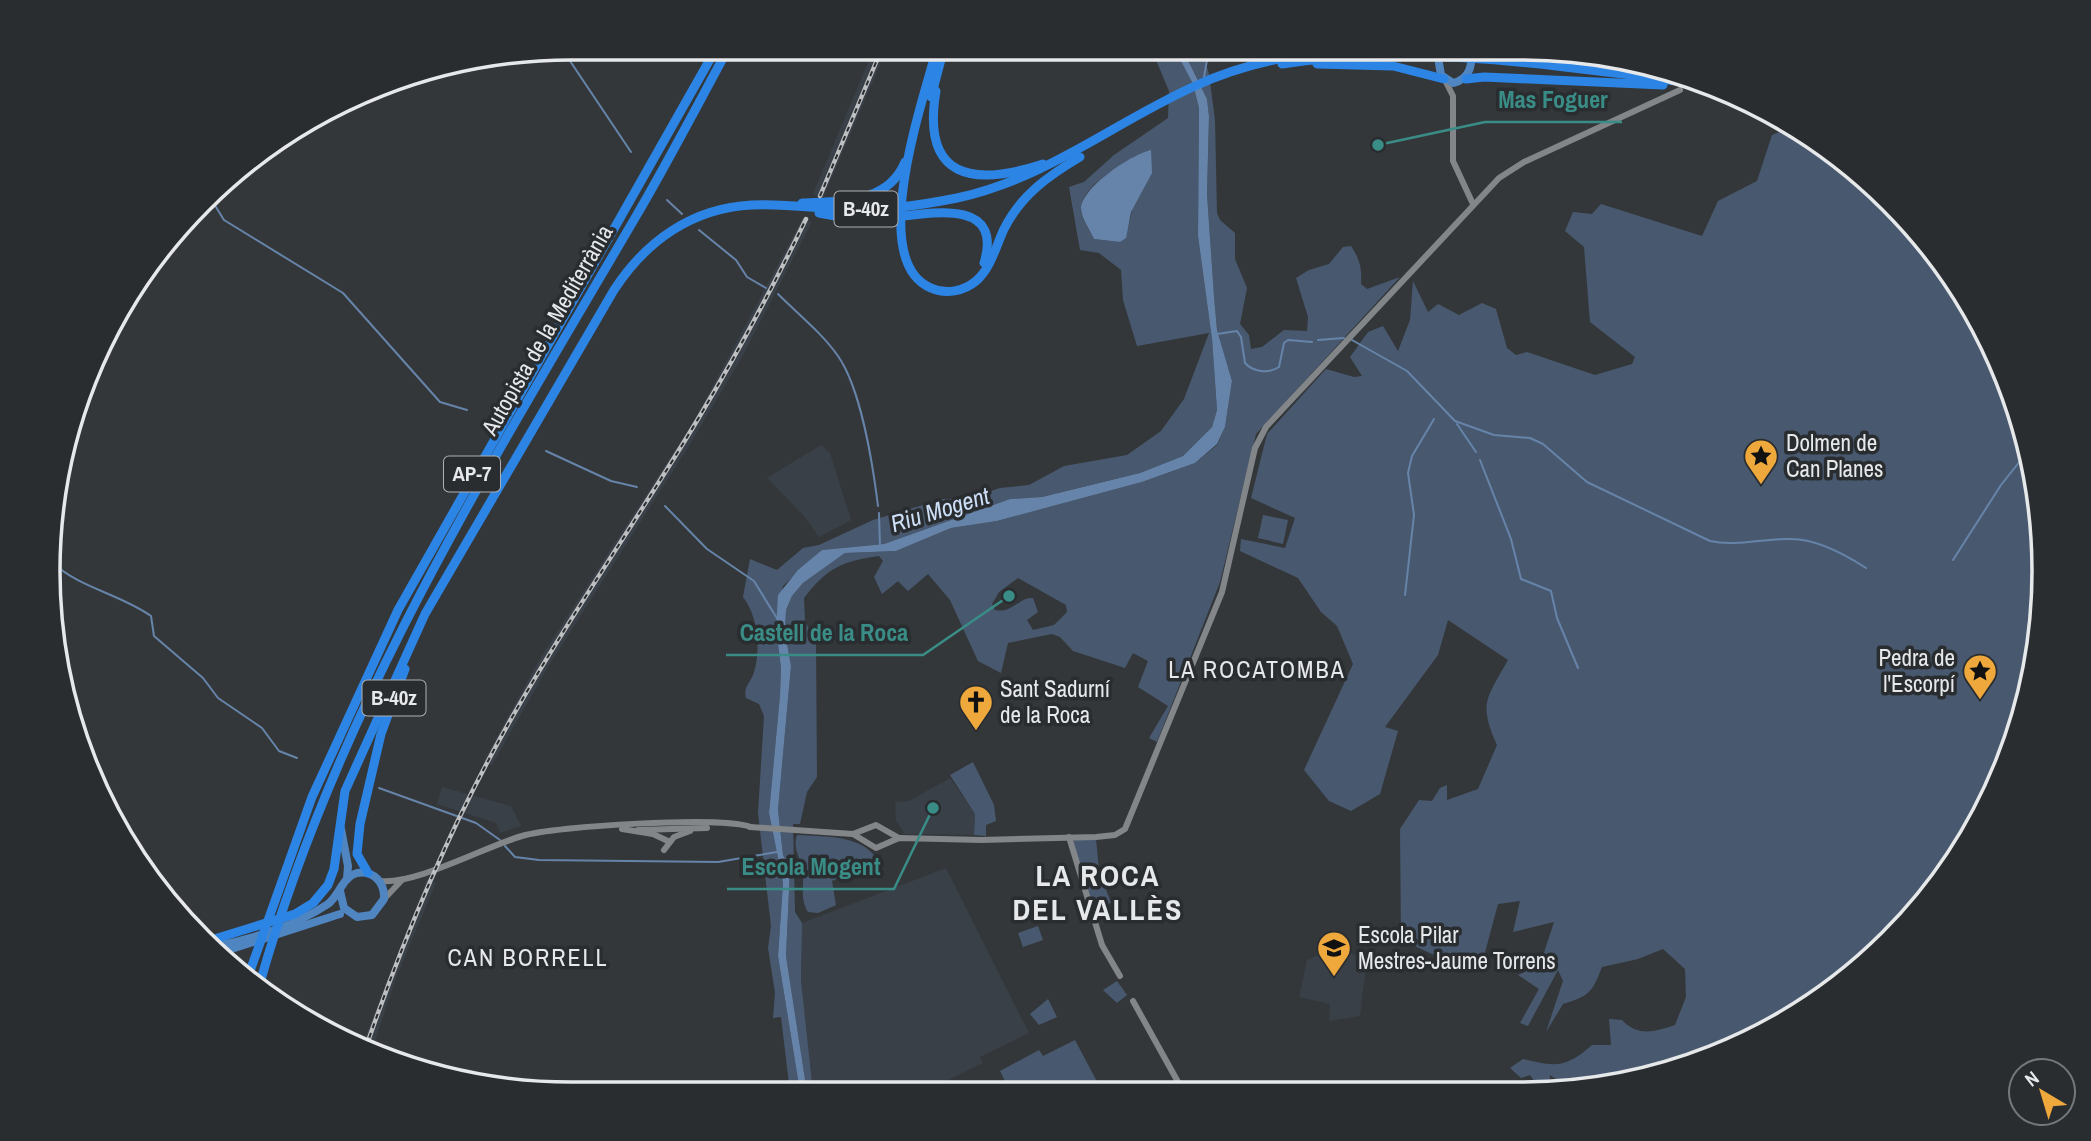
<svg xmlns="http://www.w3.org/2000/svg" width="2091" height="1141" viewBox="0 0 2091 1141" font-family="'Archivo Narrow',sans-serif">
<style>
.built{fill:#394048}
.green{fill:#48596f;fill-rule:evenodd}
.water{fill:#6684a9}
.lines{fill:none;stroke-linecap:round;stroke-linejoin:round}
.stream{stroke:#6684a9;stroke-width:2}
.minor{stroke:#838689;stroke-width:6}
.major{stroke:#4f85c0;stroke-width:8}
.highway{stroke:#2c85e4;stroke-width:9}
.rail-casing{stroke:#bdbfc1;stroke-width:4.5}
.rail{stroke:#2a2d30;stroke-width:2;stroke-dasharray:5;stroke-linecap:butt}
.labels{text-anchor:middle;stroke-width:7;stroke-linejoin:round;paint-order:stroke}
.shield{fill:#2a2d30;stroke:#aeb0b2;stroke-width:2}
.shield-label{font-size:21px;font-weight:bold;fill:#e6e8ea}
.street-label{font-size:23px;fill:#e6e8ea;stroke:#2a2d30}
.poi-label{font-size:23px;fill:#e6e8ea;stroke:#2a2d30;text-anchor:start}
.water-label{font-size:24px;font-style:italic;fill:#ccdff7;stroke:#2a2d30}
.neighbourhood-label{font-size:24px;letter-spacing:2px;fill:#e6e8ea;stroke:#2a2d30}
.district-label{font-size:30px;font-weight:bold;letter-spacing:2px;fill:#e6e8ea;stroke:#2a2d30}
.rim{fill:none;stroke:#e6e8ea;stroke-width:3.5}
.leader{fill:none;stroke:#3a8d87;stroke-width:2.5}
.callout-dot{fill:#3a8d87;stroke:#2a2d30;stroke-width:2.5}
.callout-label{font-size:24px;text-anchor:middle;font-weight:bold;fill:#3a8d87;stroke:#2a2d30;stroke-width:7;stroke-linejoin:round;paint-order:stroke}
</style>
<rect width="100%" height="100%" fill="#34373a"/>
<!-- built -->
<g class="built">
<path d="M874,48H887L823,198L813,194Z"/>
<path d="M803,218L812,222L742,357L689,446L551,662L492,765L484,761L539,660L694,421Z"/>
<path d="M821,445L830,453L851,520L819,537L805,517L767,478Z"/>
<path d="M950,778L975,814L974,835L905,834L896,821L895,802L909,801Z"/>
<path d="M442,787L511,806L521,826L500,833L496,823L437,804Z"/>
<path d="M946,868L1029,1033L980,1057L983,1063L926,1091L813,1092L801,980L802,923Z"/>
<path d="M427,879L436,883L396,978L372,1050L362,1046Z"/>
<path d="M1334,948L1367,958L1360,1016L1329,1021L1330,1004L1299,997L1307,960Z"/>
</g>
<!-- green -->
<g class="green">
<path d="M1151,48H1174L1193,84L1199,108L1198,236L1212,339L1217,410L1212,427L1183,456L1140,473L1042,497L1010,499L884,544L822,550L783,586L776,628L781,668L780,695L769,813L783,883L778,956L800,1092H790L781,1017L773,1018L775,993L768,948L771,926L758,813L764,716L759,704L746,698C743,686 751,683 754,672C761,649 758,616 743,597L750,559L777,570L803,548L819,545L873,520L943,499H967L1000,488L1029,485L1064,466L1127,455L1161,431L1184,399L1209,333L1137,346L1123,300L1121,270L1099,253L1080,250L1069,187L1084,182L1114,155L1168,118L1169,91ZM1131,160C1133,191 1137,215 1120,242L1094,239C1090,230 1080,217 1081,207C1085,185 1114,169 1131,160Z"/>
<path d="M1182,48H1201L1209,74L1215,120L1217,213L1220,220L1235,233V259L1247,288L1240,324L1249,335L1251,349L1262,347L1284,330L1307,331L1308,317L1296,278L1309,270L1329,264L1343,247L1351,246C1360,260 1362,268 1361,284L1367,289L1400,277L1256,434L1220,582L1157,742L1149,738L1168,706L1138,687L1148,661L1133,653L1125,668L1073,651L1060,637L1052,634L1008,643L1001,673L978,661L950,600L928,574L908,591L898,581L882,594L874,577L883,561L879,556C842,561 827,568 804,598L805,621L816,643L817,777L807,792L800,824H793L795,912L802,923L801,980L813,1092H807L786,956L790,869L783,855L778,810L791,666L785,632L786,610L792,596L803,583L845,553L896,551L951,528L997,521L1142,482L1195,463L1217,445L1225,427L1232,381L1217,330L1214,296L1207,194L1209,116L1207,99ZM1018,578L1066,605L1067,612L1054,625L1033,630L1027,620L1038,612L1033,598C1019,597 1012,614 995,610L992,604L999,592Z"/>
<path d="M1794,126L1865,177L1935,252L1990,339L2026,435L2043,536L2039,638L2016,738L1974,832L1914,916L1811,1006L1689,1066L1588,1089H1563L1565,1085L1550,1075L1549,1089H1540L1530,1075L1521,1078L1510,1068L1523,1059C1556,1067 1566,1068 1592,1045H1611L1609,1019L1622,1020C1638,1037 1654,1032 1675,1025L1686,997L1685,969L1663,949L1638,959L1602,967C1592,993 1589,996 1563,1004L1546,1032L1563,981L1558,970L1528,1026L1520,1023L1539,989L1518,975L1540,965L1554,922L1513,932L1520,901L1498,904L1484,956C1447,962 1433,957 1401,938L1400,829L1419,800L1432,801L1440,788L1447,785V800L1478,789L1497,745C1478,703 1487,698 1508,660L1448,620L1438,655L1385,727L1398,731L1380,794L1351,811L1329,801L1304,770L1353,664L1337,626L1321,612L1298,578L1240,551L1241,539L1285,548L1295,518L1251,498L1267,434L1326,369L1354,377L1362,376L1350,357L1368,332L1383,326L1398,351L1410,320L1413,281L1428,312L1438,304L1459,315L1482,303L1496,309L1507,348L1516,355L1527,352L1595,375L1632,364L1635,357L1590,322L1584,247L1565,231L1573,212L1592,214L1601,204L1702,236L1718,201L1757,181L1772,135Z"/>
<path d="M1263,515L1288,520L1283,544L1258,538Z"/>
<path d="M973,762L994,805L996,821L986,825V836L974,835L975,814L950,775Z"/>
<path d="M797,835C826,837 863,834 879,862L832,881L836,905L818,913L808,912C800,898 804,888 803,873C802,859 792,850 797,835Z"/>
<path d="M1096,839L1099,870L1111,903L1091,909L1072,845L1074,840Z"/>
<path d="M1038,926L1043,940L1023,947L1018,933Z"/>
<path d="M1117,981L1127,995L1117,1003L1103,990Z"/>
<path d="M1048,999L1057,1017L1039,1025L1030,1014Z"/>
<path d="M1075,1040L1102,1091H1010L1000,1071L1039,1050L1043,1056Z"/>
</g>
<!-- water -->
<g class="water">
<path d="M1174,48H1182L1207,99L1209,116L1207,194L1214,296L1217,330L1232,381L1225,427L1217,444L1195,463L1142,482L997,521L951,528L896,551L845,553L803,583L792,596L786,610L785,632L791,666L778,810L783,855L790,869L786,956L807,1092H800L778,956L783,883L769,813L780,695L781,668L776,628L778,595L798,570L822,550L884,544L1010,499L1042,497L1140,473L1183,456L1212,427L1217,410L1212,339L1198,236L1199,108L1193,84Z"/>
<path d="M1151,150L1152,173L1131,212L1126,238L1120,242L1094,239C1090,230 1081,218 1081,208C1083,186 1131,155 1151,150Z"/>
</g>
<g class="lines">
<!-- stream -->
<g class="stream">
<path d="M562,49L631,152"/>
<path d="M1204,77L1207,60L1227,48"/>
<path d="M211,199L224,220L343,293L440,402L467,410"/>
<path d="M667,200L682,214"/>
<path d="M699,230L736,260L747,277L766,288"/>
<path d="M778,294C798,314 822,333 838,356C861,389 873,466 878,506"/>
<path d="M1217,334L1237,331L1241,337L1245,363C1253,372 1268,374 1279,367L1284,343L1288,340L1312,342"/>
<path d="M1318,340L1344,338"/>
<path d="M1352,340L1407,371L1455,421L1494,435L1530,438L1543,444L1587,482L1710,541C1736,547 1764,538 1791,539C1816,539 1846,555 1866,568"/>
<path d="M1457,424L1476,452"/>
<path d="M546,451L611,481L637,487"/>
<path d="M1480,460L1511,539L1521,579L1551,591L1557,618L1578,668"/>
<path d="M665,506L707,549L754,581L778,620"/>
<path d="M879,513L880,547"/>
<path d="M1953,560L2001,485L2028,451"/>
<path d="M53,563C80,588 120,594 151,616L154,636L203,678L218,698L262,728L279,751L297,758"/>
<path d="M1405,595L1414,515L1408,473L1412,456L1434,419"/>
<path d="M379,788L476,823L500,840"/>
<path d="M505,846L515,857L539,860L718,862L777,852"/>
</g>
<!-- minor -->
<g class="minor">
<path d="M1445,80L1453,96V161L1473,204"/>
<path d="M750,827L853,834L876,825L899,838"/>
<path d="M622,829L653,834L670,842"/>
<path d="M638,830L707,828"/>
<path d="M853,834L876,848L899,838L982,840L1096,837L1115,835L1125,829L1222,592L1255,448L1266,427L1499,178L1524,162L1680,90"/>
<path d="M1069,837L1102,945L1120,976"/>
<path d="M664,850L674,837L690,831"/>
<path d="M380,881C416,885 484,847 522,836C556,826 720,816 751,827"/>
<path d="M384,899L402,880"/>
<path d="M1133,1001L1183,1091"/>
</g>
<!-- major -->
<g class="major">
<path d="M1437,51L1441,75L1453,83C1471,79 1472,64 1472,48"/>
<path d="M341,829L348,866L347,879"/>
<path d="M215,946C252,940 296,925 328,904C340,895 342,877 357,873C374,870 385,883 384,899L372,915L357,917L344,908L340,891"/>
<path d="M222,952L340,914"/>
</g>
<!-- highway -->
<g class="highway">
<path d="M937,48C924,98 866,261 931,288C946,295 964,291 976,281C991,268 996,246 1004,229C1021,195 1048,176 1080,157"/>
<path d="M1410,48L1446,51"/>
<path d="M1560,49L1661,67"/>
<path d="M1282,64C1421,43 1563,67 1702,84"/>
<path d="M1317,64L1393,66L1444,79"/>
<path d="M1659,73L1680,75"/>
<path d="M1466,79L1484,77L1663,85"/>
<path d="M936,91C921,179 973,187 1043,164"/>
<path d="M931,97L944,48"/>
<path d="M802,203C841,201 888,204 905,162"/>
<path d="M819,213C839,217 858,220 878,219C914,217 1006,191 984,263"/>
<path d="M368,873L357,854L360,824L381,734L405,669"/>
<path d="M208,941L295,914L313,903L328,885L334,869L345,791L425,614L614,290C646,241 692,208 752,205C785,203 819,209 852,210C888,210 922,205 957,198C1048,178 1113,123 1195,86C1249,61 1306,52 1365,48"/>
<path d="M249,974L312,797L398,610L717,47"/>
<path d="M260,983C338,707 491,464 635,218C668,162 698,104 729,47"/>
</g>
<!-- rail casing -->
<g class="rail-casing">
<g id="rail">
<path d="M820,196L882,48"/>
<path d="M366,1047C400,949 439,853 488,761C551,642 629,534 698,419C737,354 773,287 806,219"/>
</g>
</g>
<!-- rail -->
<use href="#rail" class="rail"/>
</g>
<!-- icons -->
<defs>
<g id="sight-pin" transform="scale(1.75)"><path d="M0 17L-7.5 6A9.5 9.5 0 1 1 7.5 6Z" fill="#eea83c" stroke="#2a2d30"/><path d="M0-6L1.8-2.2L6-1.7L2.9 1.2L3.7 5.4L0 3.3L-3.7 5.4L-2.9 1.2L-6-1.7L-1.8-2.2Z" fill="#111"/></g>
<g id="church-pin" transform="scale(1.75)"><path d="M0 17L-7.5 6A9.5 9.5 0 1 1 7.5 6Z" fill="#eea83c" stroke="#2a2d30"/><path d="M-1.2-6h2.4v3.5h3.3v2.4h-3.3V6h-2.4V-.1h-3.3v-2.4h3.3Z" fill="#111"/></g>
<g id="school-pin" transform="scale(1.75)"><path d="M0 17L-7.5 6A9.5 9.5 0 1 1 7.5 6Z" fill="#eea83c" stroke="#2a2d30"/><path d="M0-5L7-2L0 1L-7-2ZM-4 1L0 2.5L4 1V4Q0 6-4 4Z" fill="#111"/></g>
</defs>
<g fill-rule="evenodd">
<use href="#sight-pin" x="1761" y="456"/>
<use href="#sight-pin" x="1980" y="671"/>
<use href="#church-pin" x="976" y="702"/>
<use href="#school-pin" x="1334" y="948"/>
</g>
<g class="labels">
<!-- shield labels -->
<g class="shield">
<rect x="834.5" y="191.5" width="63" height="35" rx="5"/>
<rect x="444" y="456.5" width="56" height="35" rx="5"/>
<rect x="362.5" y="680.5" width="63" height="35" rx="5"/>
</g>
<g class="shield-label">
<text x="866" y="216">B-40z</text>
<text x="472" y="481">AP-7</text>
<text x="394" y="705">B-40z</text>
</g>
<!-- street labels -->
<g class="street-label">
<text transform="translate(547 330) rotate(-60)" y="8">Autopista de la Mediterrània</text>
</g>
<!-- poi labels -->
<g class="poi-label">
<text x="1786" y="451">Dolmen de<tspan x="1786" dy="26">Can Planes</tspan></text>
<text x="1955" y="666" text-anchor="end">Pedra de<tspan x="1955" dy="26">l'Escorpí</tspan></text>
<text x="1000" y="697">Sant Sadurní<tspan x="1000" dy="26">de la Roca</tspan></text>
<text x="1358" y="943">Escola Pilar<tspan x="1358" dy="26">Mestres-Jaume Torrens</tspan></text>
</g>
<!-- water labels -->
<g class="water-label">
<text transform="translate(940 510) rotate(-17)" y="8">Riu Mogent</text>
</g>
<!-- neighbourhood labels -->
<g class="neighbourhood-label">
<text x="1257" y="678">LA ROCATOMBA</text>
<text x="528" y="966">CAN BORRELL</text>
</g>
<!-- district labels -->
<g class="district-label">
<text x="1098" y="886">LA ROCA<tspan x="1098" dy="34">DEL VALLÈS</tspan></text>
</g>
</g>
<!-- crop -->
<path d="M0 0H2091V1141H0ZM571 60H1521A511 511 0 0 1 2032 571V571A511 511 0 0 1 1521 1082H571A511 511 0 0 1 60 571V571A511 511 0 0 1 571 60Z" fill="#2a2d30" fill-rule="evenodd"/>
<path class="rim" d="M571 60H1521A511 511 0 0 1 2032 571V571A511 511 0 0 1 1521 1082H571A511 511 0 0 1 60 571V571A511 511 0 0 1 571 60Z"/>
<!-- callouts -->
<path class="leader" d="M1378 145L1485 122H1622M1009 596L923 655H726M933 808L894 889H727"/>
<g class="callout-dot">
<circle cx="1378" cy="145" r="7"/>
<circle cx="1009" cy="596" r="7"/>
<circle cx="933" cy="808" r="7"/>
</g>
<g class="callout-label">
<text x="1553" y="108">Mas Foguer</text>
<text x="824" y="641">Castell de la Roca</text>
<text x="811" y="875">Escola Mogent</text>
</g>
<!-- north arrow -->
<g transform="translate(2042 1092) rotate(322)"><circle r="33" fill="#2a2d30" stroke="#75787a" stroke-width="2"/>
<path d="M0-5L12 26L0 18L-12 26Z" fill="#eea83c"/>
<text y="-10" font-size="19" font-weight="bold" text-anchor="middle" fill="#e6e8ea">N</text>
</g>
</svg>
